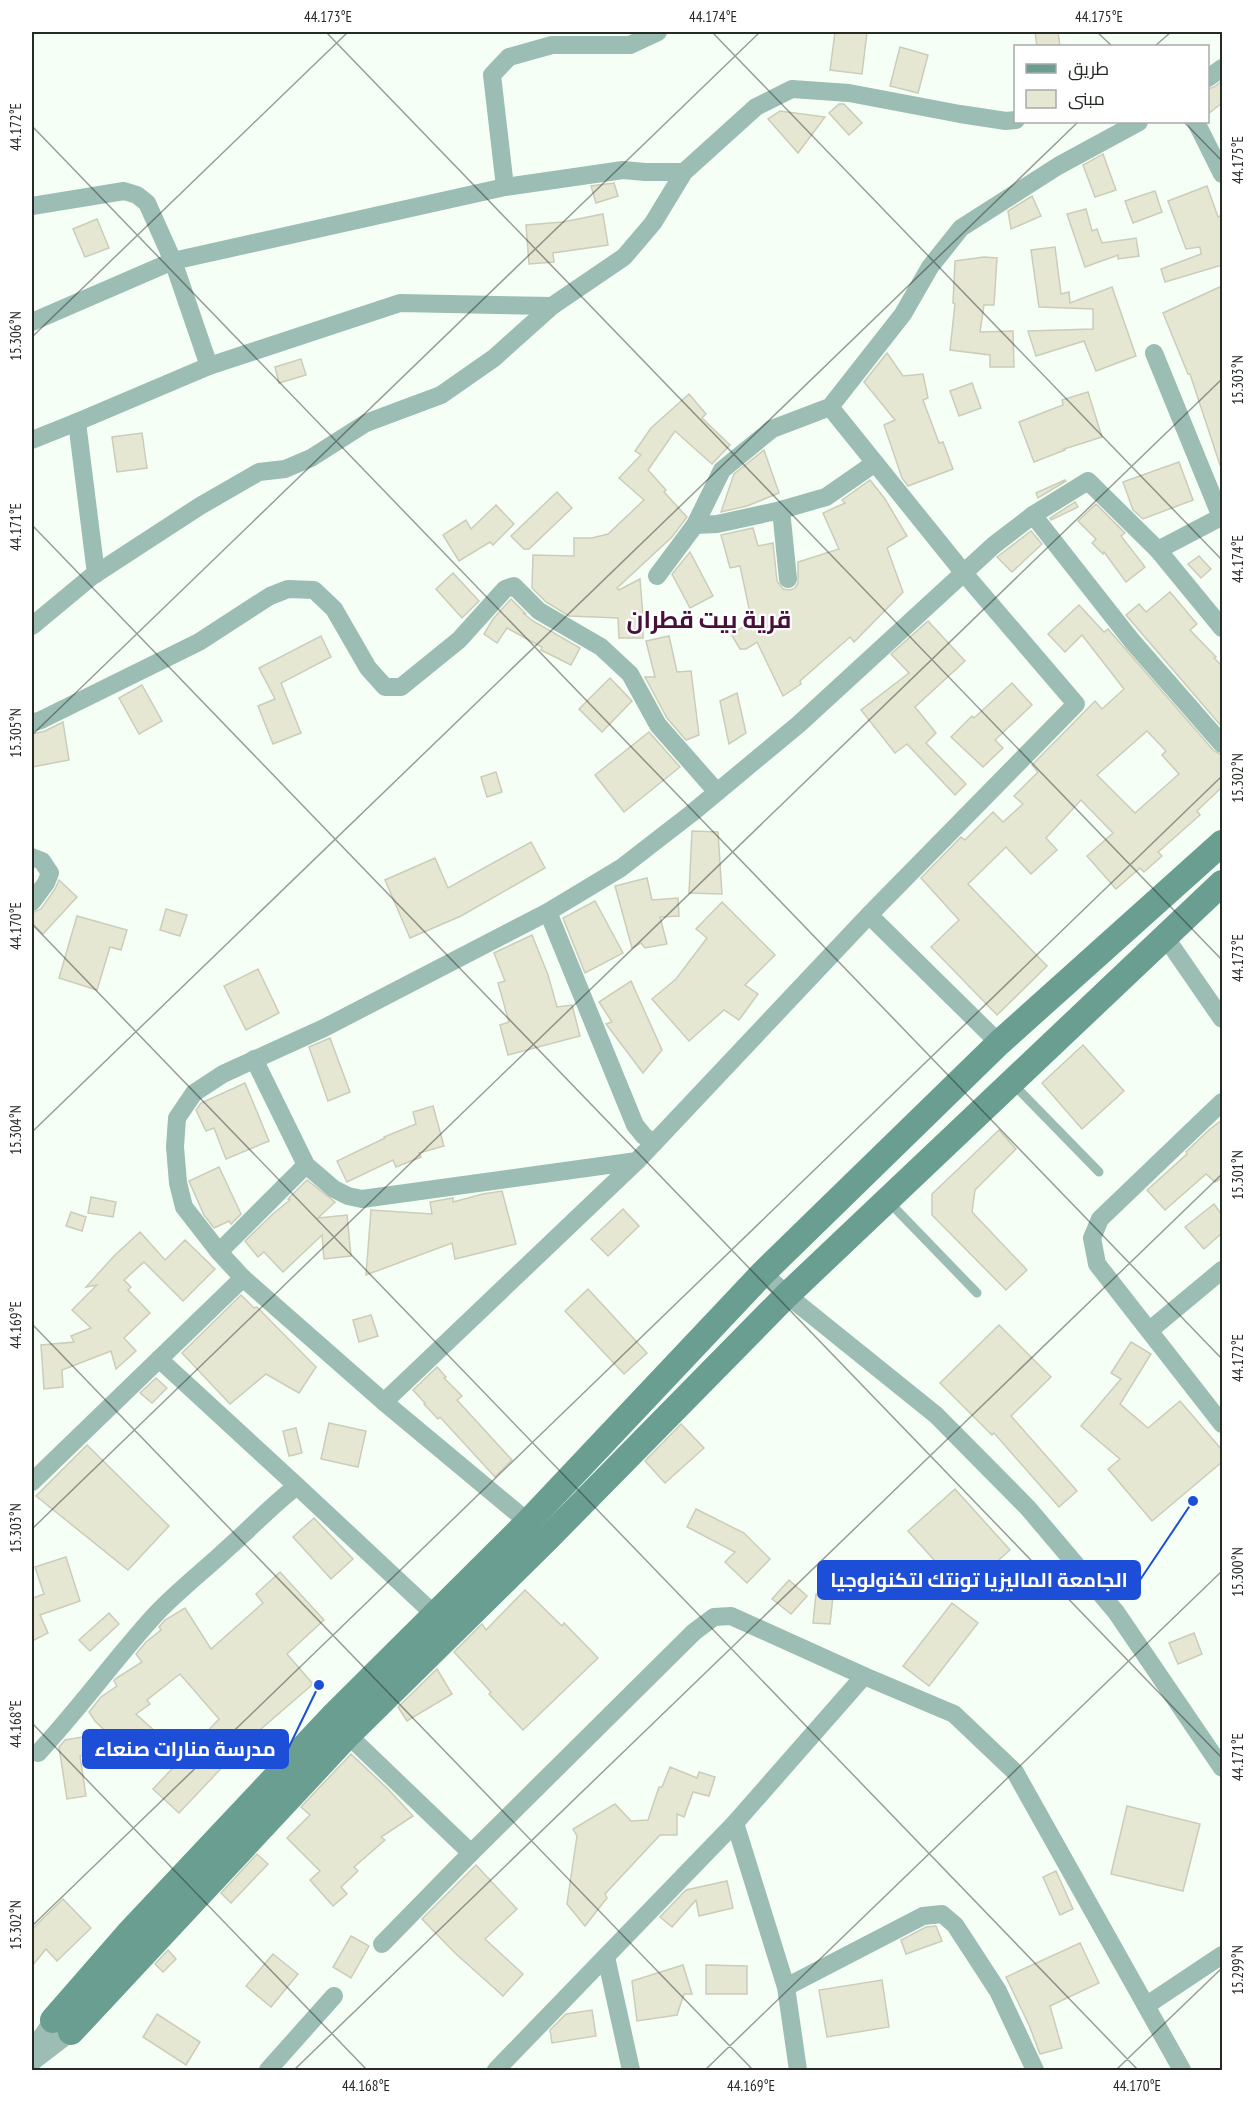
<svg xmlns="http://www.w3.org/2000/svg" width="1254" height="2102" viewBox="0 0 1254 2102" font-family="'PT Sans Narrow',Cairo,sans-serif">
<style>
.building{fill:#e5e7d3;stroke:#cbcdb9;stroke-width:1.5;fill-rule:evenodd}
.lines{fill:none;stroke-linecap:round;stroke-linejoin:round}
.lane{stroke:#9bbdb4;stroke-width:9}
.street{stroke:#9bbdb4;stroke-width:18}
.secondary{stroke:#6a9e91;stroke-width:26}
.ticks{fill:none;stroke:#252a25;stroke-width:1.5;stroke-opacity:0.45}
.labels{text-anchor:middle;stroke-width:4.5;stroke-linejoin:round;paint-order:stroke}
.district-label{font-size:24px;font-weight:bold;fill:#480f3a;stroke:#fff}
.leader{fill:none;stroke:#1d4ed8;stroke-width:2}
.callout-dot{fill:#1d4ed8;stroke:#fff;stroke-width:2}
.callout{fill:#1d4ed8;stroke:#1d4ed8;stroke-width:2}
.callout-label{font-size:20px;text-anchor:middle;font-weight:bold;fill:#fff}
.neatline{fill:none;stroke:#252a25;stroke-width:2}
.ticks-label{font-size:15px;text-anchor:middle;fill:#252a25}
</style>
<rect width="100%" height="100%" fill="#f5fff5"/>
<!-- building -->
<g class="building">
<path d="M835,32H867L862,74L830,70Z"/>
<path d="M1035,32H1058L1060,46H1037Z"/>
<path d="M900,47L928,55L918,93L890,86Z"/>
<path d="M1222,81V103L1208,114V89L1214,87Z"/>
<path d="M839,104H844L862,123L849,135L829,113Z"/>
<path d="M780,111L825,117L798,153L768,119Z"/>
<path d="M1103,154L1116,190L1095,197L1083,165Z"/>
<path d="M614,183L618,196L596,203L591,186Z"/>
<path d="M1207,186L1218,217L1222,215V265L1165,282L1161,269L1201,254L1200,247L1186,249L1168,201Z"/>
<path d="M1155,191L1162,212L1133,223L1125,201Z"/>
<path d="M1032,196L1041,216L1011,229L1008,211Z"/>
<path d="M1086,209L1092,231L1097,229L1102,243L1136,238L1139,256L1118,259V255L1085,267L1067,214Z"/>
<path d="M603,214L608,245L553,253L554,262L529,264L526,225L563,222Z"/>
<path d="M97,219L109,248L85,257L73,229Z"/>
<path d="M1055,247L1061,294L1069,292L1070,303L1112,287L1136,356L1096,371L1084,341L1036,356L1028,331L1093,329V309L1039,307L1031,250Z"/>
<path d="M984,257L997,258L994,305H984L980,332L1013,331L1014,367H990V355L950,350L955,304L953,303L955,261Z"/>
<path d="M1222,286V465H1220L1190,374H1188L1163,313Z"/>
<path d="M887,353L903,376L923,374L928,398L923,400L939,443L943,442L953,469L908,486L902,478L884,425L895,420L864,382Z"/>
<path d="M301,359L306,375L279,383L275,367Z"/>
<path d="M972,383L981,408L959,416L950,391Z"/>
<path d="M1088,392L1102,437L1064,449L1065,450L1034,462L1019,422L1063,405L1062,400Z"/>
<path d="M689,394L706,414L702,418L730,445L712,464L675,431L648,470L666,490L664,492L687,517L672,537L617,588L619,590L640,579L643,617V638H619L618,618L569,616L546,602L532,588L533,555L574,556V538H592L608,534L644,500L619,478L641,455L635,451L651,428Z"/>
<path d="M142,433L147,468L117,472L112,437Z"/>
<path d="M764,450L779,493L747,506L721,512L734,474Z"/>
<path d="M1179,462L1193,500L1143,519L1133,510L1123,482Z"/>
<path d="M870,480L885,499L907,536L887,548L903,592L854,642L850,637L800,681L801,684L783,696L757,642L746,649H740L731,634L752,622L740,566L730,568L721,535L753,528L758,546L773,543L777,581L783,589L790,590L795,588L798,583V562L839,549L823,513L845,503L842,500Z"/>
<path d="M1065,480L1066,481L1038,498L1036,493Z"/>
<path d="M557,492L572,508L529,549H524L511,536Z"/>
<path d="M1075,502L1078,507L1051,520L1050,518Z"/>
<path d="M1096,504L1125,533L1121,536L1145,567L1126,582L1104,552L1103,554L1092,543L1096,539L1078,521Z"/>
<path d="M496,505L514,524L493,545L490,542L459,561L443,535L466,520L471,529Z"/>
<path d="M1031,531L1042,544L1012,572L997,557Z"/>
<path d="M690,552L713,596L690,608L672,574Z"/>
<path d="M1199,556L1211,569L1201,578L1188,564Z"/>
<path d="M453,573L479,601L462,618L436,589Z"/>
<path d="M1170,592L1197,624L1190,630L1216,657L1214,658L1222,666V727L1126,615L1139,604L1146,612Z"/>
<path d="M511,599L526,614L523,613L533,621L580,648L571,665L541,650L542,647L507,628L497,643L484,634L493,619Z"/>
<path d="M1079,605L1104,632L1108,629L1214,751L1222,755V787L1197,811L1200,815L1158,852L1162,856L1144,872L1140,868L1116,889L1087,856L1113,833L1081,800L1046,838L1057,850L1031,874L1006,847L968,884L1047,966L997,1015L931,947L959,920L921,878L961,837L965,840L993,812L1003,822L1023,804L1014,796L1038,772L1032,765L1095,701L1102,709L1124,689L1082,635L1065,652L1048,634ZM1147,731L1166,751L1162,755L1179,774L1135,813L1097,775Z"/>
<path d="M928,621L965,661L915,707L936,733L926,743L966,784L955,795L907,744L895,753L861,710L909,673L891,654Z"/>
<path d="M321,636L331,657L281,683L301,733L273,744L258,706L275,699L259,668Z"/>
<path d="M669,636L677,672L691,671L699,735L686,740L667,718L645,677H655L646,641Z"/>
<path d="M610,678L632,701L602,732L579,709Z"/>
<path d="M1012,683L1032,705L995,740L1003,748L983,767L951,737L972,716L974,718Z"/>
<path d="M142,685L162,721L139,734L119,698Z"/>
<path d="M737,693L746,733L729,744L720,701Z"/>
<path d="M63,722L69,760L32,767V734L45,731Z"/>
<path d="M649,732L680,767L624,812L595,775Z"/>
<path d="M496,772L502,792L487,797L481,777Z"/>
<path d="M692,831L718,832L722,894L689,893Z"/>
<path d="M531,842L545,868L461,916L410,938L385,880L435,858L448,888Z"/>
<path d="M647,878L652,900L678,898L679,916L660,917L667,944L645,948L641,943L632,948L615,886Z"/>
<path d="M59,880L77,897L43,934L32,923V913L41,909L55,889Z"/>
<path d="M595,901L623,953L585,973L563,918Z"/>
<path d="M722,902L775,955L745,985L758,994L739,1020L724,1010L689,1041L652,999L676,979L707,938L696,929Z"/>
<path d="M166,909L187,915L180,936L160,930Z"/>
<path d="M77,916L127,930L121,950L110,947L97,990L59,978Z"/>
<path d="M532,935L548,975L557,1007L572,1005L580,1036L508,1055L500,1025L509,1022L498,983L505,981L494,953Z"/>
<path d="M258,969L279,1013L246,1030L224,986Z"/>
<path d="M631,981L662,1050L643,1073L606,1024L612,1022L599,1002Z"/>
<path d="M330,1038L350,1092L328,1101L309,1047Z"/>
<path d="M1083,1045L1124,1091L1082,1129L1042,1083Z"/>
<path d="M245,1083L269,1141L226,1159L214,1128L206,1131L196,1110L201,1103Z"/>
<path d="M433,1106L444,1146L419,1153L421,1157L396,1167L393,1160L347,1182L337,1161L385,1138L384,1137L416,1124L413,1112Z"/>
<path d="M1222,1120V1178L1215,1182L1206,1174L1165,1210L1147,1190L1187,1154L1186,1152L1210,1129Z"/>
<path d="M999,1130L1016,1149L975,1190L972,1212L1027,1270L1006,1290L932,1215V1194Z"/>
<path d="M219,1167L241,1214L231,1224L229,1221L214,1228L204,1215L189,1181Z"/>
<path d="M307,1180L335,1202L318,1218L347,1215L351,1256L324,1259L322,1235L283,1272L264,1252L258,1257L245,1241L274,1213L290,1200L288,1199Z"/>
<path d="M502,1191L516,1244L455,1259L452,1243L366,1275L371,1210L432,1214L430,1202L453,1198V1202L483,1194Z"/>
<path d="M91,1197L116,1202L113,1217L88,1213Z"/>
<path d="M1214,1204L1222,1215V1233L1204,1249L1185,1227Z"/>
<path d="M623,1209L639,1226L608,1256L591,1239Z"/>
<path d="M71,1212L86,1217L82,1231L66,1226Z"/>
<path d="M140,1232L165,1260L185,1240L215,1269L183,1301L144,1262L124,1280L131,1287L128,1290L150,1313L124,1338L136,1351L116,1369L111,1351L62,1370L63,1387L44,1389L41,1345L74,1342L71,1336L91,1328L72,1310L97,1285L86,1287L115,1255Z"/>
<path d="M588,1289L647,1353L624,1374L565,1311Z"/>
<path d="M241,1295L254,1308L257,1307L316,1367L299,1393L266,1374L230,1404L182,1353Z"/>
<path d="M371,1315L378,1336L359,1342L353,1320Z"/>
<path d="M999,1325L1051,1377L1011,1416L1077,1491L1059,1507L994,1433L992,1435L940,1383Z"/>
<path d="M1131,1342L1151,1354L1120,1404L1148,1428L1180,1401L1222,1450V1462L1152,1521L1108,1469L1120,1459L1081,1426L1121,1379L1111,1373Z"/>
<path d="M437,1367L446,1377L444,1378L462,1396L457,1400L512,1460L495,1477L440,1417L438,1419L424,1404L425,1403L413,1390Z"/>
<path d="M156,1378L167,1388L152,1403L140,1393Z"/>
<path d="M329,1423L366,1431L358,1467L321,1459Z"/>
<path d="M681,1424L704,1448L665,1483L645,1461Z"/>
<path d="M296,1428L302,1453L289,1456L283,1431Z"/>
<path d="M87,1445L169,1526L128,1570L36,1496Z"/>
<path d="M955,1489L1010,1550L963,1592L908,1531Z"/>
<path d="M696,1509L744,1533L770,1559L747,1583L725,1562L735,1552L687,1527Z"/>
<path d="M314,1518L353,1559L331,1579L293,1537Z"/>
<path d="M66,1557L80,1601L40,1615L48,1633L32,1641V1594L33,1598L44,1594L35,1567Z"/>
<path d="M280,1572L324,1620L287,1654L313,1684L247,1741L179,1813L153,1789L219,1719L180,1674L147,1700L150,1704L136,1714L156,1732L132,1757L95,1721L89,1712L101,1697L117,1686L114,1681L115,1679L142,1662L136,1654L146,1642L161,1630L159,1627L165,1620L185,1608L211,1649L263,1603L256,1594Z"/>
<path d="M789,1580L807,1596L791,1614L772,1599Z"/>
<path d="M525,1590L562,1626L564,1623L598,1658L523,1730L489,1694L491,1692L454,1652L482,1624L486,1630Z"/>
<path d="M816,1594L833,1596L830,1624L813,1623Z"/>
<path d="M952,1603L978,1623L929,1686L903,1666Z"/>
<path d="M109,1613L119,1624L90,1651L79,1640Z"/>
<path d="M1194,1633L1202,1654L1178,1664L1169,1643Z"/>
<path d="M437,1669L452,1694L407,1721L398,1707Z"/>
<path d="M94,1735L98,1751L80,1756L86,1796L67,1799L59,1747L65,1740Z"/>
<path d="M351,1754L389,1790L413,1816L381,1837L385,1840L354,1867L358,1871L341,1887L347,1894L333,1906L310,1880L320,1871L287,1838L310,1815L301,1807Z"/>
<path d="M670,1767L697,1778L699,1772L715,1777L709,1796L693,1792L684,1817L677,1814V1835H660L605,1894L607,1898L585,1926L567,1904L577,1836L573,1829L615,1804L631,1821L648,1820L659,1787H662Z"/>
<path d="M1127,1806L1200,1824L1183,1891L1111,1874Z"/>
<path d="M257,1854L268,1864L231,1903L221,1893Z"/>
<path d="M476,1865L517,1909L485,1939L523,1974L503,1996L455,1953L422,1919Z"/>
<path d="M1056,1871L1073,1909L1060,1915L1043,1877Z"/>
<path d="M727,1881L733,1908L699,1916L696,1900L672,1927L660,1917L686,1890Z"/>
<path d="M63,1899L91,1928L57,1961L46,1949L32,1966V1929Z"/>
<path d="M936,1926L942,1941L906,1954L901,1940L926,1927Z"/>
<path d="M351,1936L369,1946L351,1978L333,1967Z"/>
<path d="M1080,1943L1099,1983L1050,2006L1062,2048L1040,2054L1029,2025L1006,1977Z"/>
<path d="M168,1950L176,1959L163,1972L155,1964Z"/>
<path d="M273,1954L298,1974L271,2007L246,1986Z"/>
<path d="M683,1965L692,1994H684L677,2015L637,2021L632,1981Z"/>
<path d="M706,1965L747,1966V1994H706Z"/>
<path d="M882,1980L889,2027L827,2037L819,1990Z"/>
<path d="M592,2010L596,2036L552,2043L550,2030L566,2014Z"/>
<path d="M157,2014L200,2042L186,2065L143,2037Z"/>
</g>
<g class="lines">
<!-- lane -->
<g class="lane">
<path d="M1013,1084L1099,1172"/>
<path d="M889,1202L977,1293"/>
</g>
<!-- street -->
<g class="street">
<path d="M1208,78L1222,68"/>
<path d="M1196,122L1222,174"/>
<path d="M505,187L492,75L509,57L552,45H630L658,32"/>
<path d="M32,206L124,191L137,195L147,203L173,261L209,366"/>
<path d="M32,322L173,261L505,187L623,170L645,172H684"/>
<path d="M1154,353L1221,517L1158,550"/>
<path d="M77,422L96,574"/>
<path d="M32,440L77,422L209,366L400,303L552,306"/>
<path d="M781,510L788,579"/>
<path d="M1033,515L1132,641L1222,744"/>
<path d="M695,525L717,524L781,510L826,497L875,463"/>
<path d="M657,576L695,525L722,470L772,429L830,407L903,314L930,267L961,228L1058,166L1139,122"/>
<path d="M32,626L91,577L200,506L259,472L285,469L311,458L366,423L441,395L494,358L552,306L624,257L653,223L684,172L756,107L792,89L849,93L960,114L1006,121L1016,120"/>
<path d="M32,723L41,720L199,642L270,596L288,589L314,590L334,609L368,668L385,687H401L459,640L505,589L514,586L539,611L601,647L630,674L658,725L717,792"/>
<path d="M32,857L42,861L50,873L46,883L32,902"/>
<path d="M548,912L635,1125L644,1136L654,1143"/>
<path d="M869,915L999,1043"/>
<path d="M1166,938L1222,1019"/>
<path d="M254,1059L306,1165L334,1189L348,1196L362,1199L637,1161"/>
<path d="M1222,1102L1100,1219L1092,1238L1097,1264L1222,1424"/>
<path d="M219,1252L306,1165"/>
<path d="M763,1273L787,1295L936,1415L1028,1508L1116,1612L1222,1768"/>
<path d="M1150,1330L1222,1270"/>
<path d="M384,1402L637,1161L869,915L1076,704L963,572L830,407"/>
<path d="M32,1482L243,1278"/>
<path d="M297,1486L435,1615"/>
<path d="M528,1522L384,1402L243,1278L219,1252L184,1207L178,1183L175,1147L177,1118L194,1093L223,1074L324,1028L548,912L621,868L692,813L799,724L994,545L1033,515L1088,481L1158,550L1222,628"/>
<path d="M348,1735L471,1853"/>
<path d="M38,1753C79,1709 114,1660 154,1616C177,1591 205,1570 229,1547C252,1527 273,1504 297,1486L159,1359"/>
<path d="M735,1823L786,1987L798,2070"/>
<path d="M382,1944L471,1853L694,1632L714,1617L731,1616L864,1676L954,1714L1015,1772L1182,2070"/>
<path d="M606,1957L631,2070"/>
<path d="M786,1987L923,1916L942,1914L955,1925L998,1991L1035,2070"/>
<path d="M1147,2005L1222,1955"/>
<path d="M32,2051L53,2020"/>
<path d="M32,2062L71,2032"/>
<path d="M268,2070L334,1996"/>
<path d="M496,2070L735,1823L864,1676"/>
</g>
<!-- secondary -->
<g class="secondary">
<path d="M53,2020L128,1934L334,1715L528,1522L763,1273L999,1043L1222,843"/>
<path d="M71,2032L348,1735L548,1538L787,1295L1222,883"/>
</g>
</g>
<!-- ticks -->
<path class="ticks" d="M326,32L1222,960M712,32L1222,560M1097,32L1112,46M1155,46L1171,32M1184,122L1222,161M32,126L1222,1359M32,337L348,32M32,525L1222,1758M32,735L760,32M32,924L1138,2070M32,1132L1078,122M32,1324L753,2070M32,1529L1222,379M32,1723L367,2070M32,1926L1222,776M294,2070L1222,1174M705,2070L1222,1571M1116,2070L1222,1968"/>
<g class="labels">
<!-- district labels -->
<g class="district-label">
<text x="709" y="628">قرية بيت قطران</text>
</g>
</g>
<!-- callouts -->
<path class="leader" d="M1193 1501L1140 1580M319 1685L288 1749"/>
<g class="callout-dot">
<circle cx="1193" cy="1501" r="6"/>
<circle cx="319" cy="1685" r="6"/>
</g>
<g class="callout">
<rect x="818" y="1561" width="322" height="38" rx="6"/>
<rect x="83" y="1730" width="205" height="38" rx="6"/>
</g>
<g class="callout-label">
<text x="979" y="1587">الجامعة الماليزيا تونتك لتكنولوجيا</text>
<text x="185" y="1756">مدرسة منارات صنعاء</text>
</g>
<!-- border -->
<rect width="1254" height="2102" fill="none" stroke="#ffffff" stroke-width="66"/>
<!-- legend -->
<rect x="1014" y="45" width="195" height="78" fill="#ffffff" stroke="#a8aaa8" stroke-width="1.5"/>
<rect x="1026" y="64" width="30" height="9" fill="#6a9e91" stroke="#a8aaa8" stroke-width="1.5"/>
<text x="1068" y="75" font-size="18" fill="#252a25">طريق</text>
<rect x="1026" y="90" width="30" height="18" fill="#e5e7d3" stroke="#a8aaa8" stroke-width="1.5"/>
<text x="1068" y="105" font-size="18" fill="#252a25">مبنى</text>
<rect x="33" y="33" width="1188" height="2036" class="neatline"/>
<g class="ticks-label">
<text x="328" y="22">44.173°E</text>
<text x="713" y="22">44.174°E</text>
<text x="1099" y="22">44.175°E</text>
<text transform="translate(16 127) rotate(-90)" y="5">44.172°E</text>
<text transform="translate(1238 160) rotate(-90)" y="5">44.175°E</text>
<text transform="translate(16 336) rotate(-90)" y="5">15.306°N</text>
<text transform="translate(1238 380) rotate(-90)" y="5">15.303°N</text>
<text transform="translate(16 527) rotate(-90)" y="5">44.171°E</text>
<text transform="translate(1238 559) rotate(-90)" y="5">44.174°E</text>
<text transform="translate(16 733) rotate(-90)" y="5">15.305°N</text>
<text transform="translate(1238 778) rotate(-90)" y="5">15.302°N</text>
<text transform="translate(16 926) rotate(-90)" y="5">44.170°E</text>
<text transform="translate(1238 958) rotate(-90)" y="5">44.173°E</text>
<text transform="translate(16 1130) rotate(-90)" y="5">15.304°N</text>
<text transform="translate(1238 1175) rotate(-90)" y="5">15.301°N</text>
<text transform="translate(16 1325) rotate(-90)" y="5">44.169°E</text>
<text transform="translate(1238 1358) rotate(-90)" y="5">44.172°E</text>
<text transform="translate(16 1528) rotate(-90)" y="5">15.303°N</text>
<text transform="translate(1238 1572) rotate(-90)" y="5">15.300°N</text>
<text transform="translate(16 1724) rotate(-90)" y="5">44.168°E</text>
<text transform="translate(1238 1757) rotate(-90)" y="5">44.171°E</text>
<text transform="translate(16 1925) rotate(-90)" y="5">15.302°N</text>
<text transform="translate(1238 1970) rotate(-90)" y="5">15.299°N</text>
<text x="366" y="2091">44.168°E</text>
<text x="751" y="2091">44.169°E</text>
<text x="1137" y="2091">44.170°E</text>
</g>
</svg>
